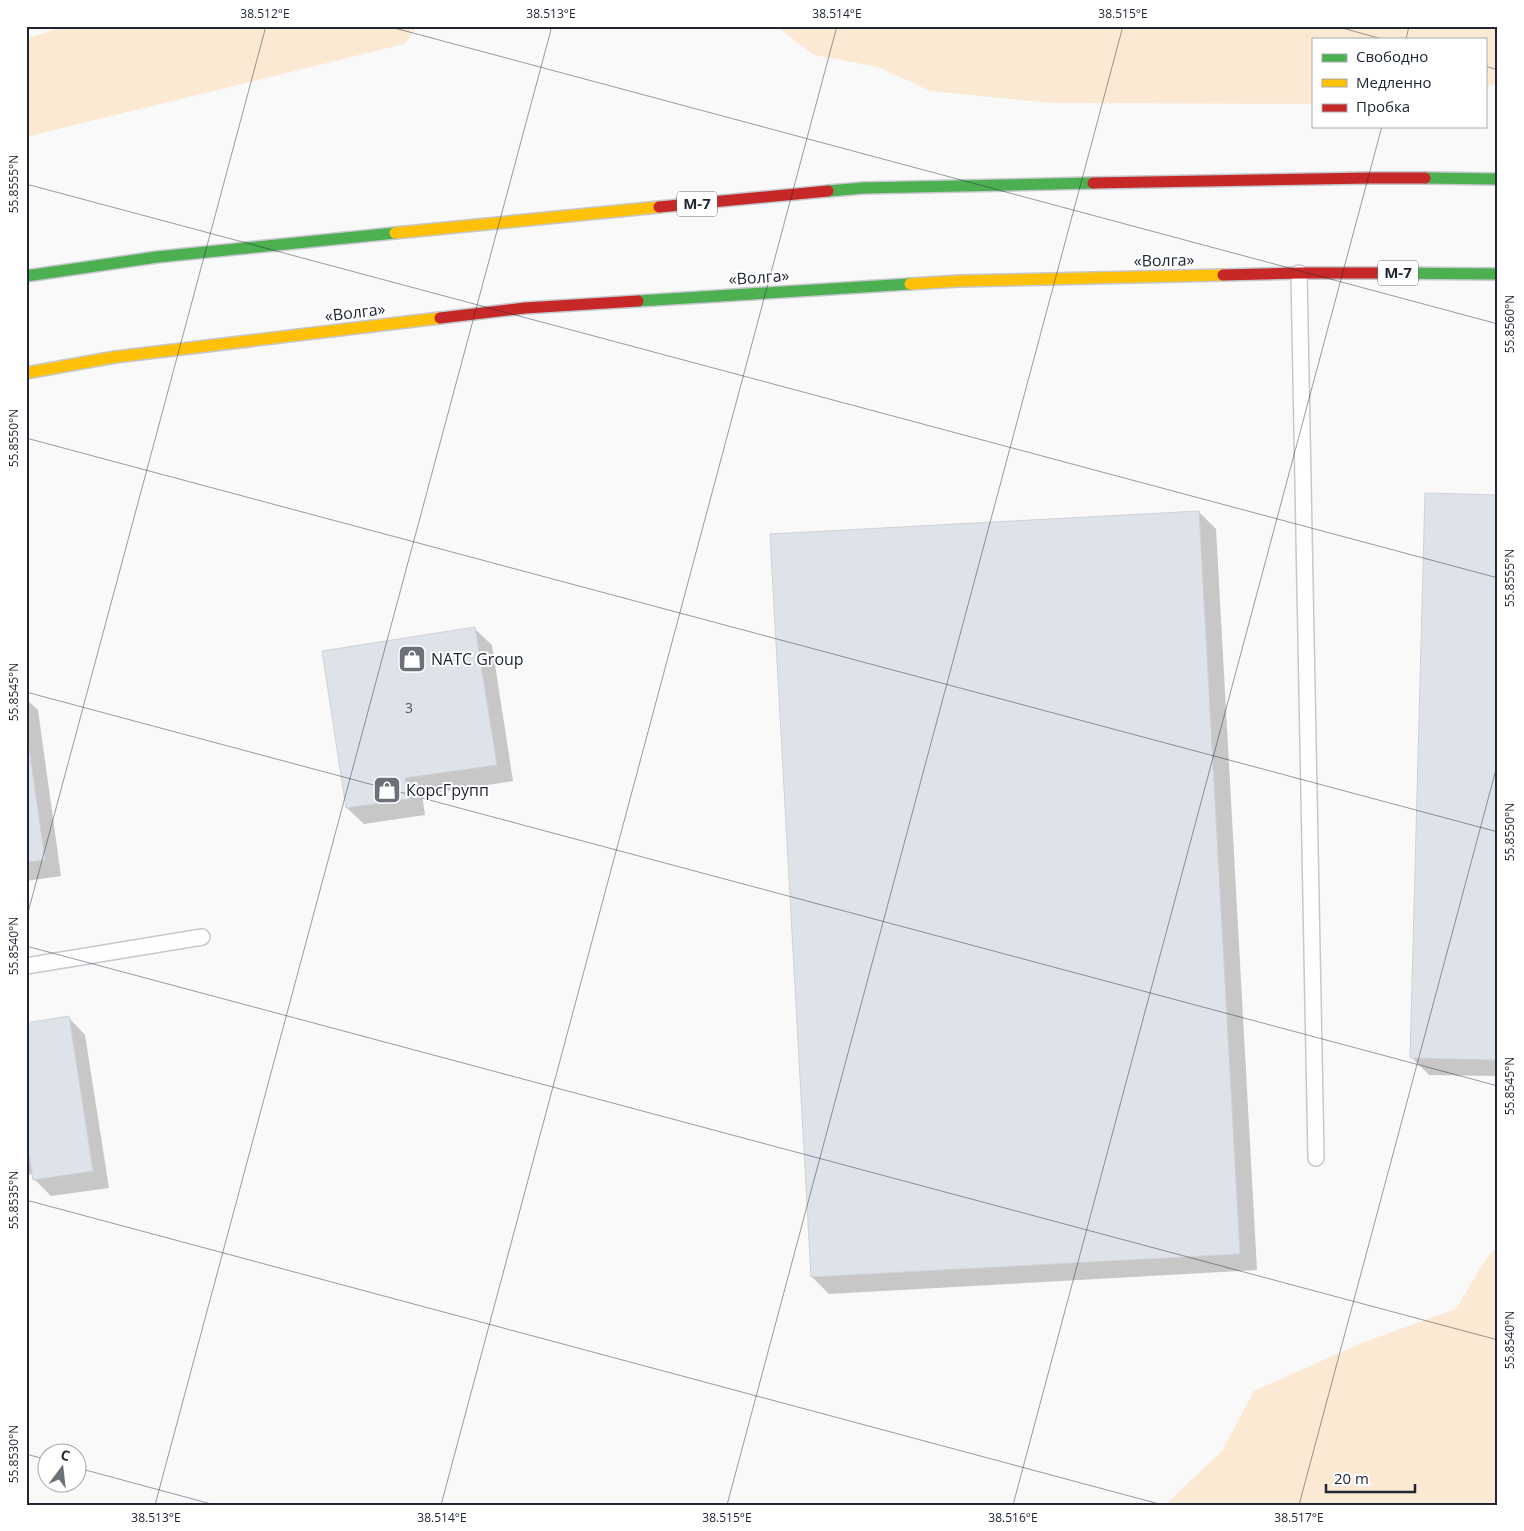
<svg xmlns="http://www.w3.org/2000/svg" width="1524" height="1531" viewBox="0 0 1524 1531" font-family="'Open Sans',sans-serif">
<style>
.green{fill:#fbe9d3}
.shadow{fill:#0003}
.building{fill:#dee2e9;stroke:#cfd2d8}
.lines{fill:none;stroke-linecap:round;stroke-linejoin:round}
.lane-casing{stroke:#c5c8ce;stroke-width:18}
.fast-casing{stroke:#c5c8ce;stroke-width:14}
.slow-casing{stroke:#c5c8ce;stroke-width:14}
.jam-casing{stroke:#c5c8ce;stroke-width:14}
.lane{stroke:#fefefe;stroke-width:15}
.fast{stroke:#4caf50;stroke-width:11}
.slow{stroke:#ffc107;stroke-width:11}
.jam{stroke:#c62828;stroke-width:11}
.ticks{fill:none;stroke:#202733;stroke-width:1;stroke-opacity:0.45}
.labels{text-anchor:middle;stroke-width:4;stroke-linejoin:round;paint-order:stroke}
.number-label{font-size:14px;fill:#505762}
.shield{fill:#fff;stroke:#636870;stroke-width:1}
.shield-label{font-size:15px;font-weight:bold;fill:#202733}
.street-label{font-size:16px;fill:#202733;stroke:#fff}
.poi-label{font-size:16px;fill:#202733;stroke:#fff;text-anchor:start}
.neatline{fill:none;stroke:#202733;stroke-width:2}
.ticks-label{font-size:12px;text-anchor:middle;fill:#202733}
</style>
<rect width="100%" height="100%" fill="#f9f9f9"/>
<!-- green -->
<g class="green">
<path d="M60,26H418L404,44L26,137V38L45,33Z"/>
<path d="M776,26H1498V84L1485,87V39H1313V104L1051,103L930,91L878,67L814,55Z"/>
<path d="M1498,1243V1505H1165L1222,1451L1254,1391L1364,1342L1456,1309L1481,1267Z"/>
</g>
<!-- shadow -->
<g class="shadow">
<path d="M1498,496V1076L1429,1075L1412,1058Z"/>
<path d="M1199,512L1216,529L1257,1270L829,1294L812,1277Z"/>
<path d="M475,629L492,645L513,781L422,795L425,815L364,824L347,808Z"/>
<path d="M26,699L38,710L61,876L26,881Z"/>
<path d="M69,1018L85,1035L109,1188L51,1196L35,1180L34,1174L26,1175V1024Z"/>
</g>
<!-- building -->
<g class="building">
<path d="M1425,493L1498,495V1060L1410,1058Z"/>
<path d="M1199,511L1240,1254L811,1277L770,534Z"/>
<path d="M475,627L497,765L405,778L409,799L346,808L322,651Z"/>
<path d="M26,727L45,860L26,862Z"/>
<path d="M69,1016L93,1171L33,1180L29,1155L26,1156V1023Z"/>
</g>
<g class="lines">
<!-- lane casing -->
<g class="lane-casing">
<g id="lane">
<path d="M1299,273L1316,1158"/>
<path d="M26,966L202,937"/>
</g>
</g>
<!-- fast casing -->
<g class="fast-casing">
<g id="fast">
<path d="M1425,178L1498,179"/>
<path d="M828,191L863,188L1093,183"/>
<path d="M1384,273L1498,274"/>
<path d="M26,276L157,257L395,233"/>
<path d="M638,301L910,284"/>
</g>
</g>
<!-- slow casing -->
<g class="slow-casing">
<g id="slow">
<path d="M395,233L659,207"/>
<path d="M910,284L959,281L1223,275"/>
<path d="M26,373L115,357L440,318"/>
</g>
</g>
<!-- jam casing -->
<g class="jam-casing">
<g id="jam">
<path d="M1093,183L1370,178H1425"/>
<path d="M659,207L828,191"/>
<path d="M1223,275L1299,273H1384"/>
<path d="M440,318L525,308L638,301"/>
</g>
</g>
<!-- lane -->
<use href="#lane" class="lane"/>
<!-- fast -->
<use href="#fast" class="fast"/>
<!-- slow -->
<use href="#slow" class="slow"/>
<!-- jam -->
<use href="#jam" class="jam"/>
</g>
<!-- ticks -->
<path class="ticks" d="M387,26L1498,324M1335,26L1382,39M1406,39L1409,26M1485,66L1498,70M26,184L1498,578M26,438L1498,832M26,692L1498,1086M26,920L266,26M26,946L1498,1340M26,1200L1163,1505M26,1454L48,1460M78,1468L215,1505M155,1505L552,26M441,1505L837,26M727,1505L1123,26M1013,1505L1382,126M1299,1505L1498,762"/>
<!-- icons -->
<defs>
<g id="shop-square" transform="scale(1.4375)"><rect x="-9" y="-9" width="18" height="18" rx="4" fill="#6c7078" stroke="#fff"/><path d="M-5-2.5h2.3a2.7 3.5 0 0 1 5.4 0H5L5.5 6h-11ZM-1.5-2.5h3a1.5 2.3 0 0 0-3 0Z" fill="#fff"/></g>
</defs>
<g fill-rule="evenodd">
<use href="#shop-square" x="412" y="659"/>
<use href="#shop-square" x="387" y="790"/>
</g>
<g class="labels">
<!-- number labels -->
<g class="number-label">
<text x="409" y="713">3</text>
</g>
<!-- shield labels -->
<g class="shield">
<rect x="677" y="191.5" width="40" height="25" rx="4"/>
<rect x="1378" y="260.5" width="40" height="25" rx="4"/>
</g>
<g class="shield-label">
<text x="697" y="209">М-7</text>
<text x="1398" y="278">М-7</text>
</g>
<!-- street labels -->
<g class="street-label">
<text transform="translate(1164 260) rotate(-1)" y="6">«Волга»</text>
<text transform="translate(759 277) rotate(-4)" y="6">«Волга»</text>
<text transform="translate(355 312) rotate(-7)" y="6">«Волга»</text>
</g>
<!-- poi labels -->
<g class="poi-label">
<text x="431" y="665">NATC Group</text>
<text x="406" y="796">КорсГрупп</text>
</g>
</g>
<!-- border -->
<rect width="1524" height="1531" fill="none" stroke="#ffffff" stroke-width="55"/>
<!-- legend -->
<rect x="1312" y="38" width="175" height="90" fill="#ffffff" stroke="#a6a9ad"/>
<rect x="1322" y="54" width="25" height="8" fill="#4caf50" stroke="#a6a9ad"/>
<text x="1356" y="62" font-size="15" fill="#202733">Свободно</text>
<rect x="1322" y="79" width="25" height="8" fill="#ffc107" stroke="#a6a9ad"/>
<text x="1356" y="88" font-size="15" fill="#202733">Медленно</text>
<rect x="1322" y="104" width="25" height="8" fill="#c62828" stroke="#a6a9ad"/>
<text x="1356" y="112" font-size="15" fill="#202733">Пробка</text>
<!-- north arrow -->
<g transform="translate(62 1468) rotate(15)"><circle r="24" fill="#ffffff" stroke="#a6a9ad"/>
<path d="M0-4L9 19L0 12L-9 19Z" fill="#6c7078"/>
<text y="-8" font-size="14" font-weight="bold" text-anchor="middle" fill="#202733">С</text>
</g>
<!-- scale -->
<path d="M1326 1484v8h89v-8" fill="none" stroke="#202733" stroke-width="2.5"/>
<text x="1334" y="1484" font-size="15" fill="#202733" stroke="#ffffff" stroke-width="4" paint-order="stroke">20 m</text>
<rect x="28" y="28" width="1468" height="1476" class="neatline"/>
<g class="ticks-label">
<text x="265" y="18">38.512°E</text>
<text x="551" y="18">38.513°E</text>
<text x="837" y="18">38.514°E</text>
<text x="1123" y="18">38.515°E</text>
<text transform="translate(14 184) rotate(-90)" y="4">55.8555°N</text>
<text transform="translate(1510 324) rotate(-90)" y="4">55.8560°N</text>
<text transform="translate(14 438) rotate(-90)" y="4">55.8550°N</text>
<text transform="translate(1510 578) rotate(-90)" y="4">55.8555°N</text>
<text transform="translate(14 692) rotate(-90)" y="4">55.8545°N</text>
<text transform="translate(1510 832) rotate(-90)" y="4">55.8550°N</text>
<text transform="translate(14 946) rotate(-90)" y="4">55.8540°N</text>
<text transform="translate(1510 1086) rotate(-90)" y="4">55.8545°N</text>
<text transform="translate(14 1200) rotate(-90)" y="4">55.8535°N</text>
<text transform="translate(1510 1340) rotate(-90)" y="4">55.8540°N</text>
<text transform="translate(14 1454) rotate(-90)" y="4">55.8530°N</text>
<text x="156" y="1522">38.513°E</text>
<text x="442" y="1522">38.514°E</text>
<text x="727" y="1522">38.515°E</text>
<text x="1013" y="1522">38.516°E</text>
<text x="1299" y="1522">38.517°E</text>
</g>
</svg>
